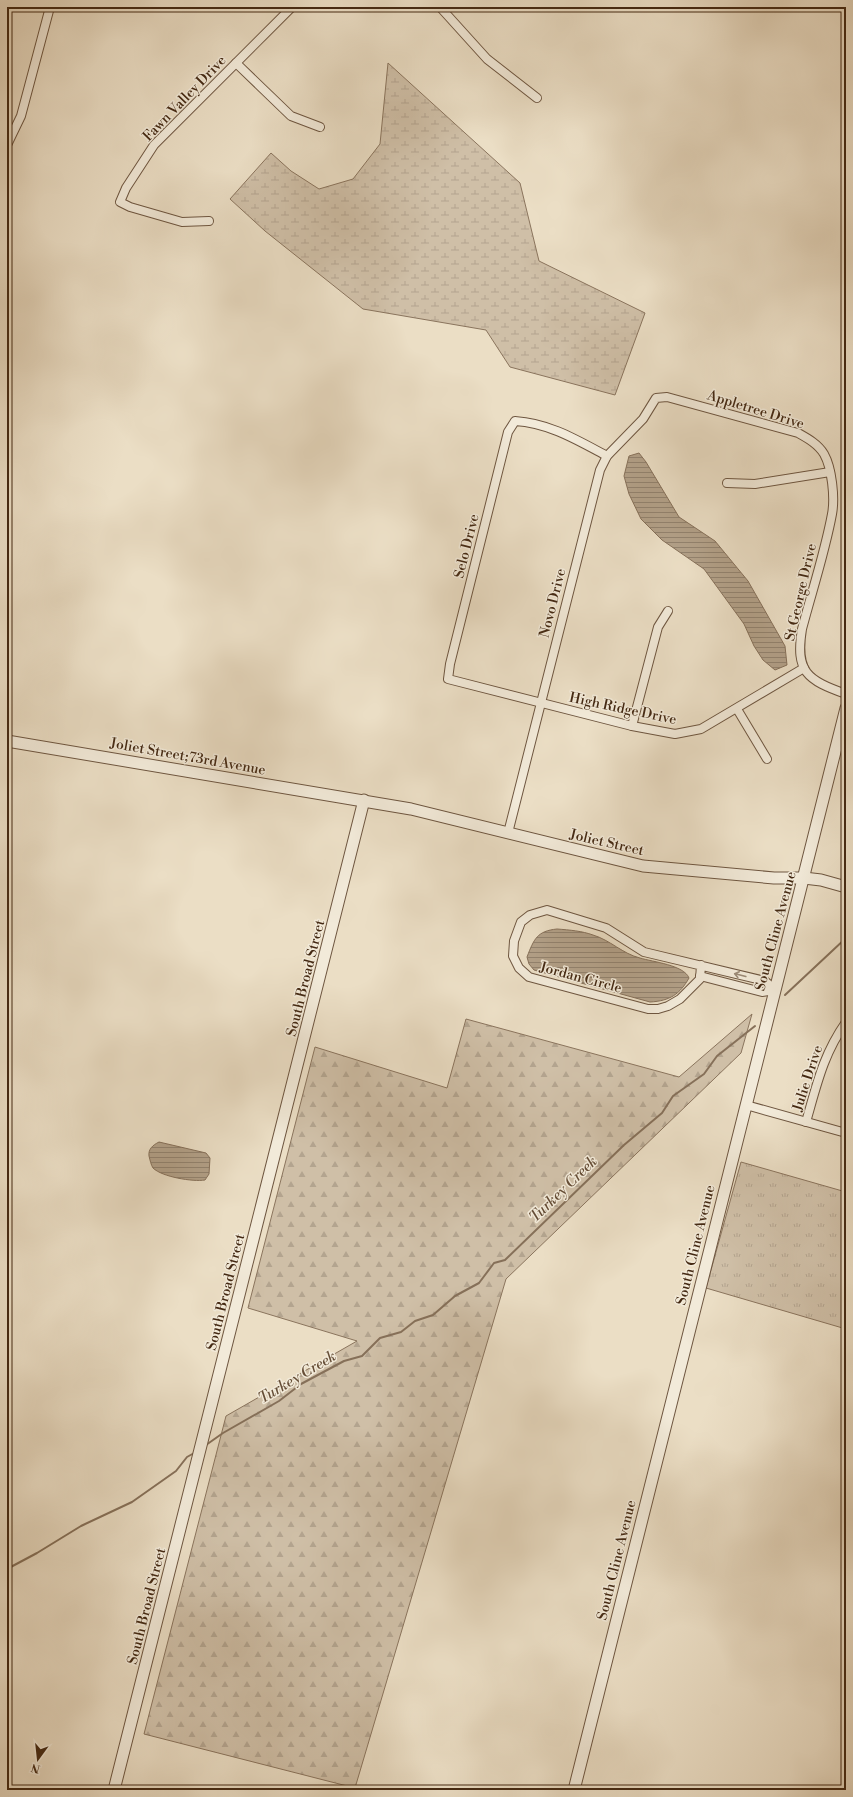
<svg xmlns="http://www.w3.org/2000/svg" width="853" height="1797" viewBox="0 0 853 1797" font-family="'Libre Bodoni',serif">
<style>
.grass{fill:url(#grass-tufts);stroke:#8a745d}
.forest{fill:url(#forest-firs);stroke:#8a745d}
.wetland{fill:url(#wetland-marsh);stroke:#8a745d}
.water{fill:url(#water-rules);stroke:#867059}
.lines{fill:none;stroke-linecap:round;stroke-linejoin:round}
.stream{stroke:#867059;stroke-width:2}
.minor-casing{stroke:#6e5640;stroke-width:10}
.tertiary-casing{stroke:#6e5640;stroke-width:13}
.minor{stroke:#f2ead9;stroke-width:8}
.tertiary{stroke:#f2ead9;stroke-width:11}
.oneway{stroke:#9b8a76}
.labels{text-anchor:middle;stroke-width:3;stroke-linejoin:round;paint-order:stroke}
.street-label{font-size:14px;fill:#442913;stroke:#f2ead9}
.water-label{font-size:15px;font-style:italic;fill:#654d36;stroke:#f2ead9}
</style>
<defs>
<pattern id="grass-tufts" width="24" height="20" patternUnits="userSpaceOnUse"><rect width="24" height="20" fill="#cfbfa7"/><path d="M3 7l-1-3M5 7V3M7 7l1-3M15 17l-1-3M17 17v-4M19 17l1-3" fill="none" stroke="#b3a48f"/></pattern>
<pattern id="forest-firs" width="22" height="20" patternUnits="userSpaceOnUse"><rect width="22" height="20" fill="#cfbfa7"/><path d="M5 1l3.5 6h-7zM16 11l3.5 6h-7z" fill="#b3a48f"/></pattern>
<pattern id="wetland-marsh" width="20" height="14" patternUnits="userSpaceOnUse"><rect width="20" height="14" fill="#cfbfa7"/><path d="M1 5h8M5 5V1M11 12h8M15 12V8" fill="none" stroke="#b3a48f"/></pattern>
<pattern id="water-rules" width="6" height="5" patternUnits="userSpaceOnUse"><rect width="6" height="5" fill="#b2a088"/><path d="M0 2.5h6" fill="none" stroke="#92826e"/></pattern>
</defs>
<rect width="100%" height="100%" fill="#ebdec5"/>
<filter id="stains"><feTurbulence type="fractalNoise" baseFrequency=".005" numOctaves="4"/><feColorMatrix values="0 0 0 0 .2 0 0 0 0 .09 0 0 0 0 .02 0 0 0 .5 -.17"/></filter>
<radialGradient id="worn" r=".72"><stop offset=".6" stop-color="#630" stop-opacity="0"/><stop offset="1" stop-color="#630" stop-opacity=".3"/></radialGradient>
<!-- grass -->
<path class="grass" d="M741,1162L846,1192V1329L706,1288Z"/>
<!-- forest -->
<path class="forest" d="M752,1014L741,1053L506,1279L355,1788L144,1734L226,1416L357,1341L248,1308L315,1047L447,1088L466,1019L679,1077Z"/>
<!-- wetland -->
<path class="wetland" d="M388,63L520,183L539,261L645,313L615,395L510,367L486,330L363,309L265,231L230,199L271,153L291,171L319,189L353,179L380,144Z"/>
<!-- water -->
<g class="water">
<path d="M639,453L646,462L679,517L715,541L748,581L785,646L787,665L775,670L763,660L754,646L744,624L704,569L662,540L641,519L629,494L624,476L629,456Z"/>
<path d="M557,929C570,930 582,931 593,935C610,940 623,954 640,958C653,962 684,965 689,978C680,994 670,1001 650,1002L534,970L529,964L527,957C534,939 537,931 557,929Z"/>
<path d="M159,1142L206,1153L210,1158L209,1174L205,1180C193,1182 162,1177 153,1168C151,1165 150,1160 149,1156C148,1149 153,1145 159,1142Z"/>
</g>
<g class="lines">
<!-- stream -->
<g class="stream">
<path d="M785,995L846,938"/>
<path d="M206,1445L223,1433L279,1401L301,1384L344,1361L362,1356L380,1338L401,1332L415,1321L433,1315L455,1296L479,1283L494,1263L505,1260L624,1145L662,1113L673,1096L704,1074L717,1056L755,1026"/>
<path d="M7,1569L37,1553L81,1526L132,1502L176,1471L187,1457L196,1452"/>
</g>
<!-- minor casing -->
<g class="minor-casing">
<g id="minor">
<path d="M440,7L487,59L537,98"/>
<path d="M236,63L291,116L320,127"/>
<path d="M7,145L21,116L50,7"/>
<path d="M209,221L182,222L130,207L120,202L126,188L154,145L292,7"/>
<path d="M607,456C577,440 549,423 515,421L508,432L450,664L448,679L632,726L675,734L701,729L804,668"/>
<path d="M727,483L755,484L830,472"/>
<path d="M737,709L767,759"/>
<path d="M632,726L658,627L668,611"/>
<path d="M508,833L600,470L607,456L643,419L656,398L667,397L798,433C807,438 818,444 824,454C832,468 835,498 832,514C825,552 812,591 802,629C795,672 807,680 846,694"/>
<path d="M701,965L700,979L680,999L668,1006L658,1009H648L529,977L519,968L513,956L514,941L521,922L530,915L547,910L606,928L644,952L765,981L775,990"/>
<path d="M700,976L762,992L775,990"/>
<path d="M746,1105L846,1133"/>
<path d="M806,1122C817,1084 823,1055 846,1022"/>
</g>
</g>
<!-- tertiary casing -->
<g class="tertiary-casing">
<g id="tertiary">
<path d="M7,741L411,809L643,866L774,878H804L821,880L846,887"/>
<path d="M114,1790L364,800"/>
<path d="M574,1790L846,708"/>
</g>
</g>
<!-- minor -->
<use href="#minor" class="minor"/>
<!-- tertiary -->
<use href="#tertiary" class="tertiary"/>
</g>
<!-- one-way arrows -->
<defs><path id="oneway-shaft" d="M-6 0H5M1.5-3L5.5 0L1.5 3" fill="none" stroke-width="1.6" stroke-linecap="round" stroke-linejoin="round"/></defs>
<use class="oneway" href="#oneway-shaft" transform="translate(740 975) rotate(-166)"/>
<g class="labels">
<!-- street labels -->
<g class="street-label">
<text transform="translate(184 98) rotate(-46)" y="5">Fawn Valley Drive</text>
<text transform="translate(756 409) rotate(17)" y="5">Appletree Drive</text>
<text transform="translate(466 546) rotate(-76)" y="5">Selo Drive</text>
<text transform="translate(800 592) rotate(-77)" y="5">St George Drive</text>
<text transform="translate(552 603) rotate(-76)" y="5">Novo Drive</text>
<text transform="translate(623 708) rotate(12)" y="5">High Ridge Drive</text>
<text transform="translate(188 756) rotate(10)" y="5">Joliet Street;73rd Avenue</text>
<text transform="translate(607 842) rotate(13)" y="5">Joliet Street</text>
<text transform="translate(775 931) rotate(-75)" y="5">South Cline Avenue</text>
<text transform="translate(581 977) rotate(15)" y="5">Jordan Circle</text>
<text transform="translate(305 978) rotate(-76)" y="5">South Broad Street</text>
<text transform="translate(807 1078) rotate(-72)" y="5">Julie Drive</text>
<text transform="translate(695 1245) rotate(-76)" y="5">South Cline Avenue</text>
<text transform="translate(225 1292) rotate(-76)" y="5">South Broad Street</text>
<text transform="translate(616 1560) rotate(-76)" y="5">South Cline Avenue</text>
<text transform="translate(146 1606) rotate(-76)" y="5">South Broad Street</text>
</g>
<!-- water labels -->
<g class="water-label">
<text transform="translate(563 1189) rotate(-44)" y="5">Turkey Creek</text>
<text transform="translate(297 1377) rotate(-31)" y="5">Turkey Creek</text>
</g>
</g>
<!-- margin -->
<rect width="853" height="1797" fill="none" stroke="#ebdec5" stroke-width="24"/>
<rect x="8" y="8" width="837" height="1781" fill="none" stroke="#442913" stroke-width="2"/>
<rect x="12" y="12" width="829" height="1773" fill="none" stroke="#442913"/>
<!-- north arrow -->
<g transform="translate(38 1759) rotate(195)" stroke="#f2ead9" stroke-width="3" paint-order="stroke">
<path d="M0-3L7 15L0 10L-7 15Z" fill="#442913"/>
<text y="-6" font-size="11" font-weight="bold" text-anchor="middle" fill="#442913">N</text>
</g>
<rect width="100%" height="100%" filter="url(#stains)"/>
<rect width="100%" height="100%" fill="url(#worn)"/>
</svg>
